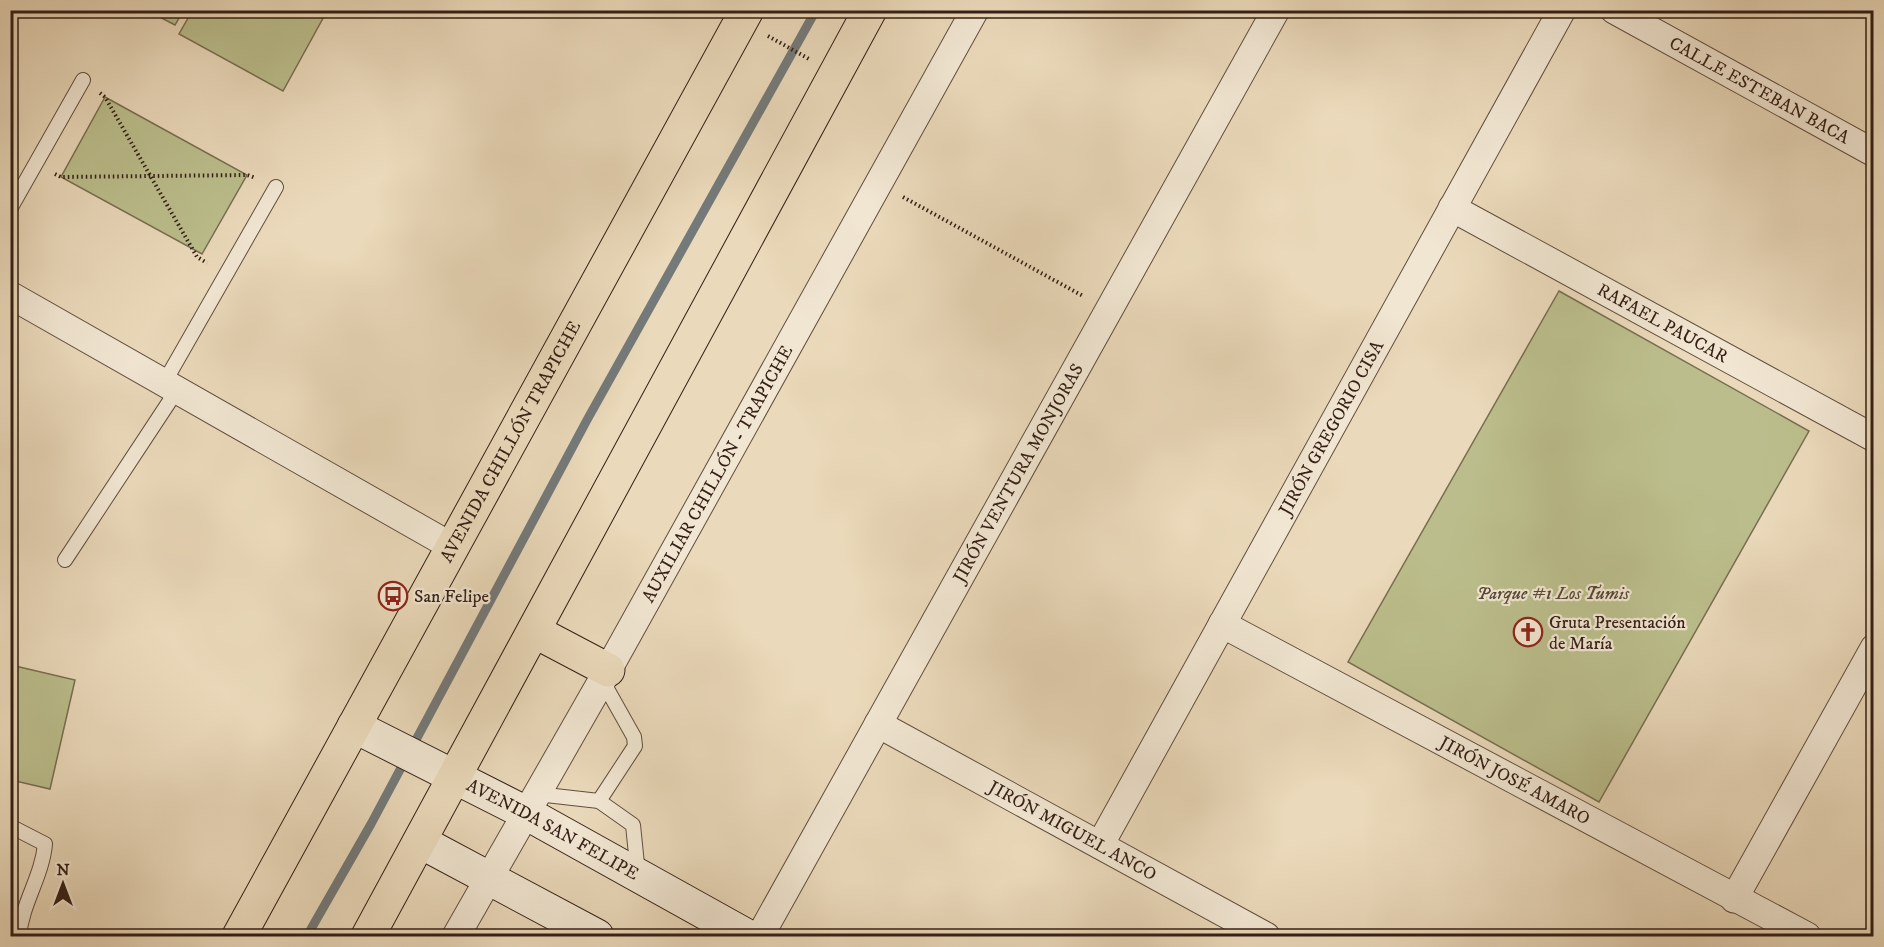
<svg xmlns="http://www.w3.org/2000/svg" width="1884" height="947" viewBox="0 0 1884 947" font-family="'IM FELL DW Pica',serif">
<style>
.green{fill:#bbbe8c;stroke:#786e51;stroke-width:1.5}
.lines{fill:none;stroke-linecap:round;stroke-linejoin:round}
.stream{stroke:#747a7a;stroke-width:9}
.lane-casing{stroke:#624e3f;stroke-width:16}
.street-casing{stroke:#624e3f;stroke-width:29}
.secondary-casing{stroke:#341f16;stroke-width:35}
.primary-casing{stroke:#341f16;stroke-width:35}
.path{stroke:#341f16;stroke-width:4;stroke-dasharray:1.5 3;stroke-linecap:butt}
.lane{stroke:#f1e6d2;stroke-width:14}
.street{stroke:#f1e6d2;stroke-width:27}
.secondary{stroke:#f1e6d2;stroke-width:33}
.primary{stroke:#ead9ba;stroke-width:33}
.labels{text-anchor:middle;stroke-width:4.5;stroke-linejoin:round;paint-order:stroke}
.street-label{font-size:18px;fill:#341f16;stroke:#f1e6d2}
.park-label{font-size:18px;font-style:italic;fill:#564734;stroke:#f1e6d2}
.poi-label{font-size:18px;fill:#341f16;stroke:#f1e6d2;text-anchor:start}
</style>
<rect width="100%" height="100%" fill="#ead9ba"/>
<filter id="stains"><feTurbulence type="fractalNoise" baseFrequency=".00333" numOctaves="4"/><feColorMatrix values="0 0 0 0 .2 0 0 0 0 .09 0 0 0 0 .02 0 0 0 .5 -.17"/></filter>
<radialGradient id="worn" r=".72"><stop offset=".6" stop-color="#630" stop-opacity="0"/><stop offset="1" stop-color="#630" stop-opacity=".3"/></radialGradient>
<!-- green -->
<g class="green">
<path d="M148,11H183L175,25Z"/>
<path d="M192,11V10L327,11L283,91L179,34Z"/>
<path d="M105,97L247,175L202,254L61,177Z"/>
<path d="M1559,291L1809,431L1599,802L1348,662Z"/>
<path d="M11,665L75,680L50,789L11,780Z"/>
</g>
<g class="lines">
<!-- stream -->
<path class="stream" d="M307,936L371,824L587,420L816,10"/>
<!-- lane casing -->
<g class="lane-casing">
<g id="lane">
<path d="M10,209L83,80"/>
<path d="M164,383L276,187"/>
<path d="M65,560L177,390"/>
<path d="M537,794L599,801L635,746L634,737L602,680"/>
<path d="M599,801L633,825L638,874"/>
<path d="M10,826L45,844C42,877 22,903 19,936"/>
</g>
</g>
<!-- street casing -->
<g class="street-casing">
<g id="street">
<path id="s1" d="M1614,10L1874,153"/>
<path id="s2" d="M1452,208L1874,438"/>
<path d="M10,295L451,546"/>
<path id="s3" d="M1222,624L1807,936"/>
<path id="s4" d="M878,724L1266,936"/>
<path id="s5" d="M1100,845L1562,10"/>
<path d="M1734,899L1874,648"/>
<path id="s6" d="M456,936L608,670L975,10"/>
<path id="s7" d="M760,936L1276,10"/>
</g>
</g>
<!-- secondary casing -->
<g class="secondary-casing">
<g id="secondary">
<path id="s8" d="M354,726L526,813L747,936"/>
<path d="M421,842L597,936"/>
</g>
</g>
<!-- primary casing -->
<g class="primary-casing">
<g id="primary">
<path d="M534,631L608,670"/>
<path id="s9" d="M239,936L747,10"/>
<path d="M368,936L870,10"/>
</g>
</g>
<!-- path -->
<g class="path">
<path d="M768,36L809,59"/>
<path d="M100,93L105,97L197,257L207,263"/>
<path d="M55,174L61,177L247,175L256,178"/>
<path d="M903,197L1083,296"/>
</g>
<!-- lane -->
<use href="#lane" class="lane"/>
<!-- street -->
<use href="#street" class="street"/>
<!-- secondary -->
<use href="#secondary" class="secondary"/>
<!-- primary -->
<use href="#primary" class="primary"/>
</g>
<!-- icons -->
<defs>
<g id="bus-ring" transform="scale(1.5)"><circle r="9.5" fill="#f1e6d2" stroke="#8f2418" stroke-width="1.5"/><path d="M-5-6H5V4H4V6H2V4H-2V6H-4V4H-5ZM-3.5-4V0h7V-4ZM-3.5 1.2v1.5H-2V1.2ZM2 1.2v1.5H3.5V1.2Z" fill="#8f2418"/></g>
<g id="church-ring" transform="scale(1.5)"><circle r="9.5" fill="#f1e6d2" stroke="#8f2418" stroke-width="1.5"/><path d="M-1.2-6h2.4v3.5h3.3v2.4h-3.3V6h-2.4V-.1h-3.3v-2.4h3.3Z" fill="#8f2418"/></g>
</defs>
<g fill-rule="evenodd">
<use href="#bus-ring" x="393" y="596"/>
<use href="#church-ring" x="1528" y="632"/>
</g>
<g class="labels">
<!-- street labels -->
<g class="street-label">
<text dy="6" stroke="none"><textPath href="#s1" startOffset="166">CALLE ESTEBAN BACA</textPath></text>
<text dy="6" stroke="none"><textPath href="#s2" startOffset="240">RAFAEL PAUCAR</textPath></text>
<text dy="6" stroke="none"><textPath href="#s5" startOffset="477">JIRÓN GREGORIO CISA</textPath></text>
<text dy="6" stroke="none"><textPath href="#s9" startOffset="564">AVENIDA CHILLÓN TRAPICHE</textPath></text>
<text dy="6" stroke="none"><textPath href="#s6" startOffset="531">AUXILIAR CHILLÓN - TRAPICHE</textPath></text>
<text dy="6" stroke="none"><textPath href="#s7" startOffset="530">JIRÓN VENTURA MONJORAS</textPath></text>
<text dy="6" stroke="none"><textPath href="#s3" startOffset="332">JIRÓN JOSÉ AMARO</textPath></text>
<text dy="6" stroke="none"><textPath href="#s8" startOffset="224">AVENIDA SAN FELIPE</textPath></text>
<text dy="6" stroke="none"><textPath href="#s4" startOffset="222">JIRÓN MIGUEL ANCO</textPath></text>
</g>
<!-- park labels -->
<g class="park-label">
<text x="1553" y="599">Parque #1 Los Tumis</text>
</g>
<!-- poi labels -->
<g class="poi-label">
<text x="414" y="602">San Felipe</text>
<text x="1549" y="628">Gruta Presentación<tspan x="1549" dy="21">de María</tspan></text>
</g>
</g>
<!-- margin -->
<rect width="1884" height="947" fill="none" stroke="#ead9ba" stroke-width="36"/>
<rect x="12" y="12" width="1860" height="923" fill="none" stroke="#341f16" stroke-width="3"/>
<rect x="18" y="18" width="1848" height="911" fill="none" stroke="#341f16" stroke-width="1.5"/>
<!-- north arrow -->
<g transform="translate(63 884)" stroke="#f1e6d2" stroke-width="4.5" paint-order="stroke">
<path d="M0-4.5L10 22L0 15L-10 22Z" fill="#341f16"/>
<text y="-9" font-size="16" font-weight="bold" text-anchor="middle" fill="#341f16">N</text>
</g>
<rect width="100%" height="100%" filter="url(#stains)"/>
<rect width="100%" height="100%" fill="url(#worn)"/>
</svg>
